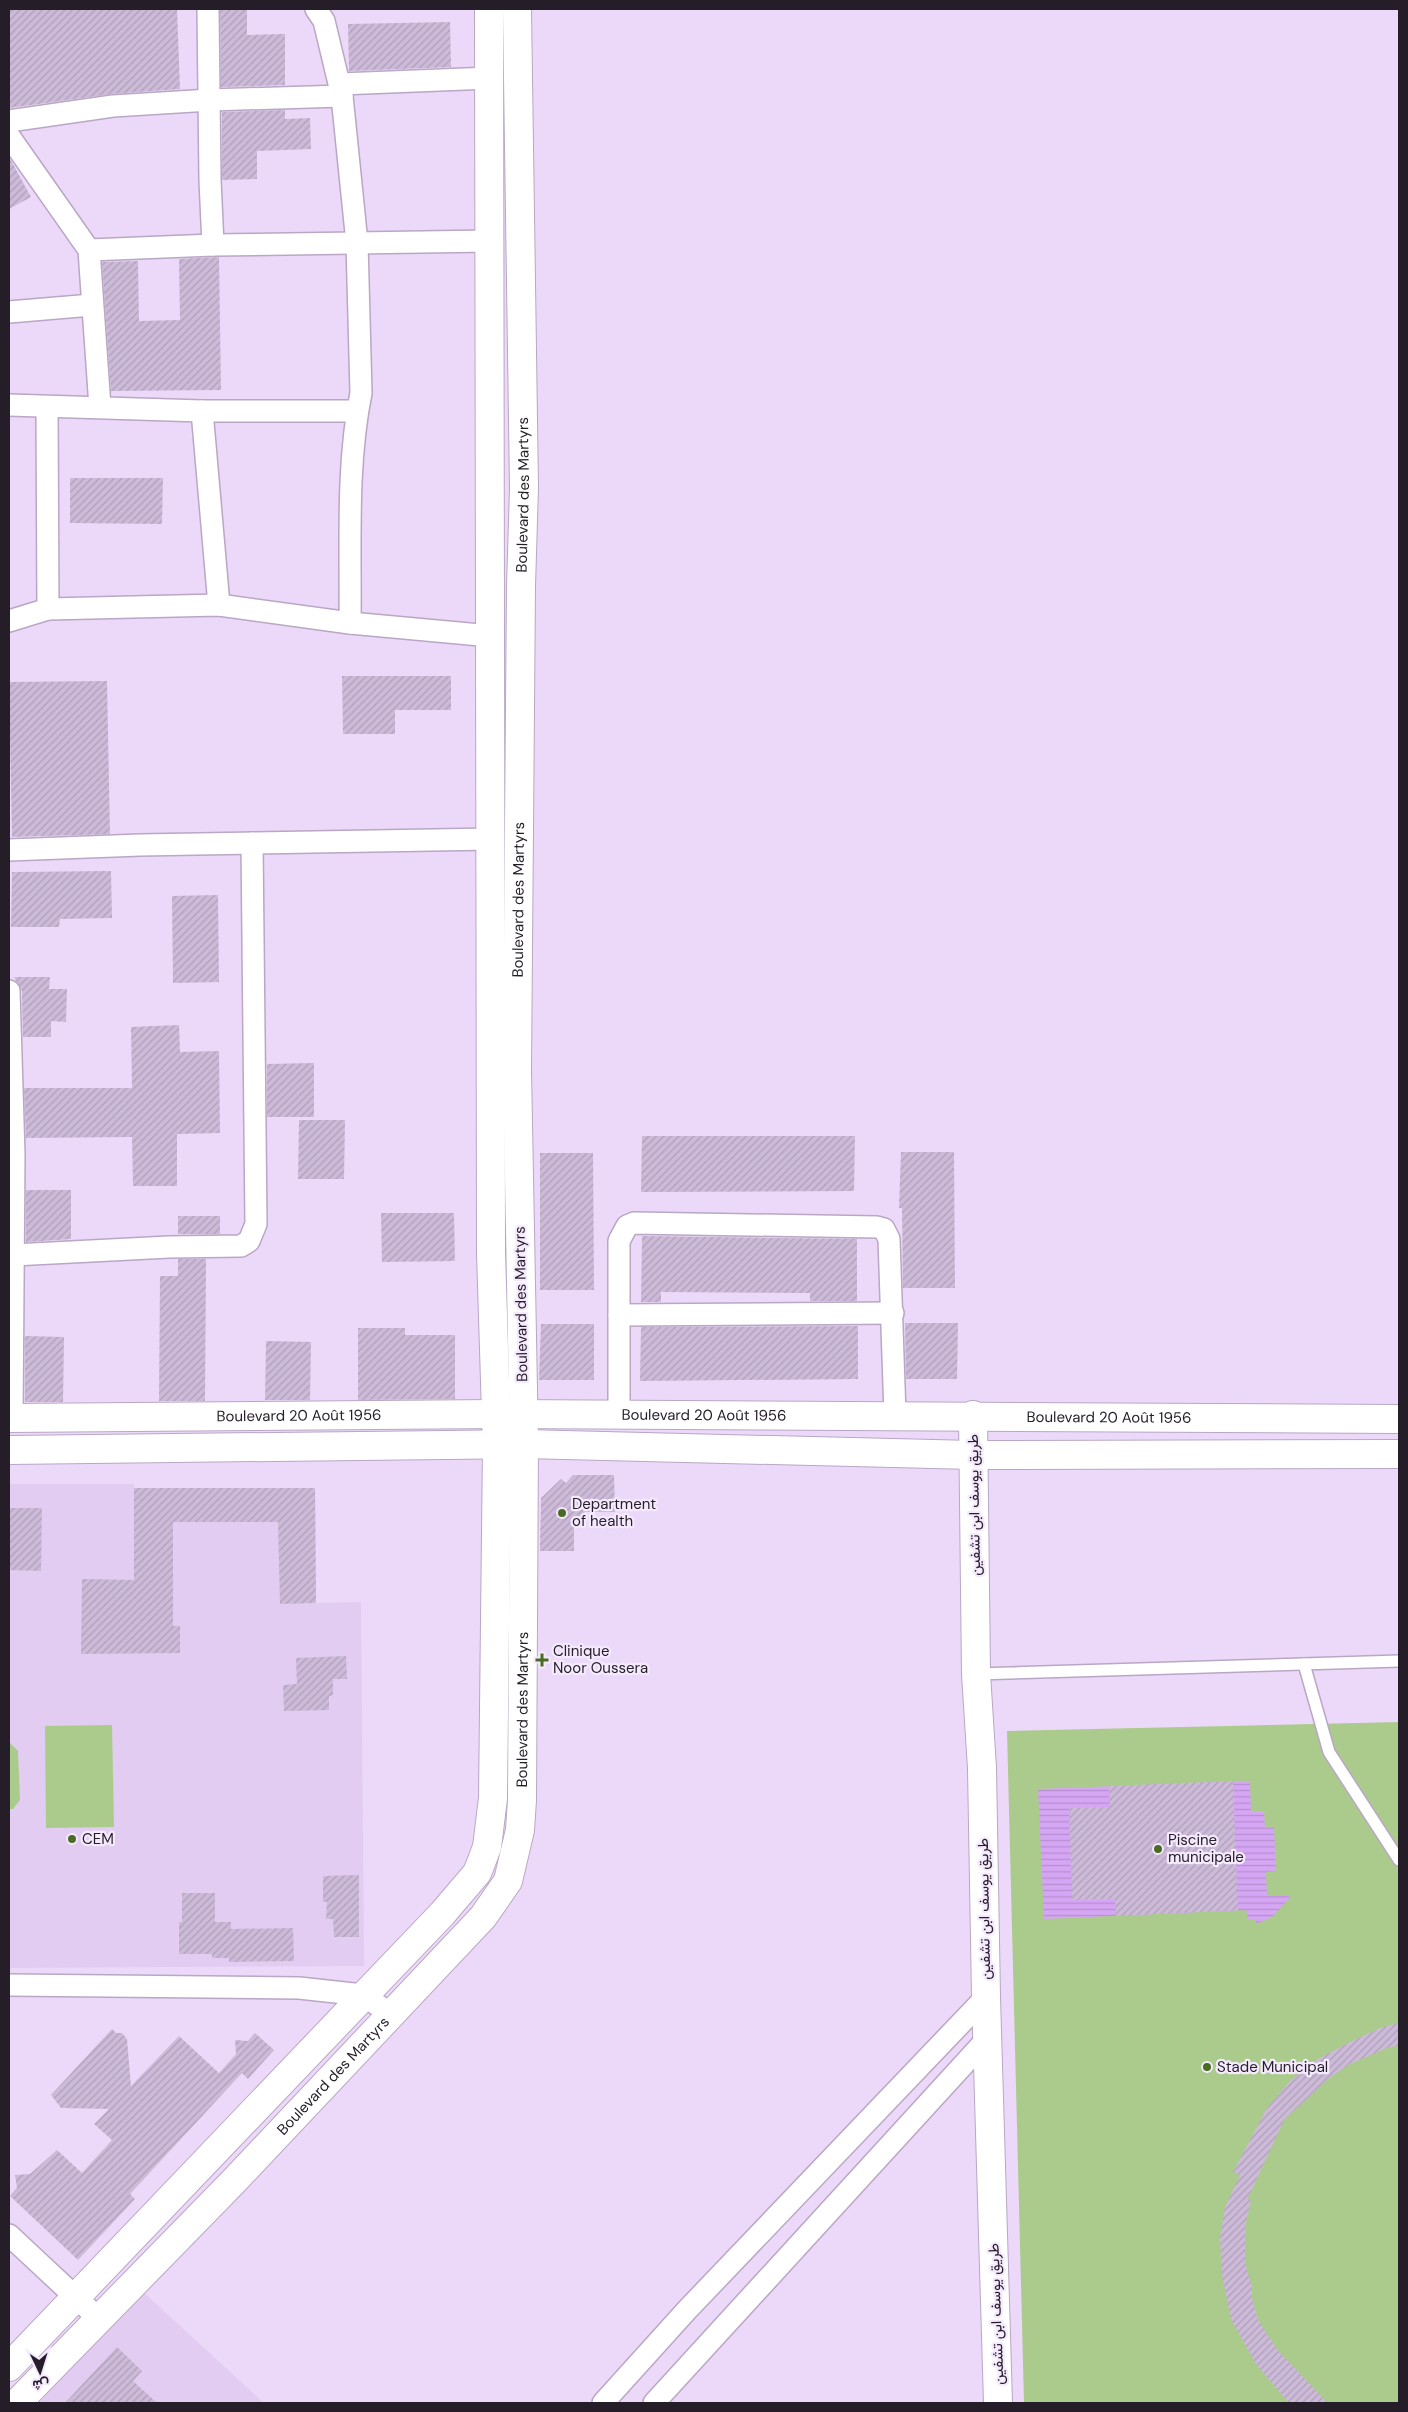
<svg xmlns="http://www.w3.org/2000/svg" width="1408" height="2412" viewBox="0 0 1408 2412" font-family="'DM Sans',Vazirmatn,sans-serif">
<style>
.built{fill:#e2ccf2}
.pitch{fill:#abcb8c}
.water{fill:url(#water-rules)}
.building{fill:url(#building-hatch)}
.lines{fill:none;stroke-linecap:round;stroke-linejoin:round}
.lane-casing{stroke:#b9a7c5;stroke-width:14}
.street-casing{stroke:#b9a7c5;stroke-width:24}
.secondary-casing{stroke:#b9a7c5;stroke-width:30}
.lane{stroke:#fff;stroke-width:11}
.street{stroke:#fff;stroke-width:21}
.secondary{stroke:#fff;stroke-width:28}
.poi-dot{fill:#4a6b23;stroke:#f5eafd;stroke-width:2}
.labels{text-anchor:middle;stroke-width:4.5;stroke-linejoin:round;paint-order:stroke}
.street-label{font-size:15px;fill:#251e29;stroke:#f5eafd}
.poi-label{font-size:15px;fill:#251e29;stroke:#f5eafd;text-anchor:start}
</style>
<defs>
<pattern id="water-rules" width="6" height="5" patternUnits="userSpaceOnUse" patternTransform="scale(1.25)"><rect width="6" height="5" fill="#d5a6f3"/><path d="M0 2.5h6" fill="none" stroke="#b78ed0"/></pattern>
<pattern id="building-hatch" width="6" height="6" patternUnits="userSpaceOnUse" patternTransform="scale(1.25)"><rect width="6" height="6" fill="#ccbad8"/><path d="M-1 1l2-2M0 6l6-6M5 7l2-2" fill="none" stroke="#af9fb9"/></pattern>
</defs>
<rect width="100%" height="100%" fill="#ecd9f9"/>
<!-- built -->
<g class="built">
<path d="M9,1484H134V1488H315L316,1603L361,1602L364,1966L9,1968Z"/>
<path d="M141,2290L264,2403H39Z"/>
</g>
<!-- pitch -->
<g class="pitch">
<path d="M1399,1722V2403H1024L1007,1731Z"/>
<path d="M112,1725L114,1827L46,1828L45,1726Z"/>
<path d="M9,1742L18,1751L20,1800L13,1809H9Z"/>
</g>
<!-- water -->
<path class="water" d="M1250,1781L1251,1811H1264L1265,1828L1274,1827L1276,1871L1266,1872L1267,1895H1289V1899L1272,1917L1256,1924V1919L1248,1920L1246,1910L1044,1919L1038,1789Z"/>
<!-- building -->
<g class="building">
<path d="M9,9H177L180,89L111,94L9,108Z"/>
<path d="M220,9H247V35L285,34V85L221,87Z"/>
<path d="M450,22L451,67L349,71L348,24Z"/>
<path d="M285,110V119L310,118L311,149L257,151V179L222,180V112Z"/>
<path d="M9,157L31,197L9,209Z"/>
<path d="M219,257L221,390L111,391L102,262L138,261L139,321L180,320L179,259Z"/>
<path d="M70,478H163L162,524L70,523Z"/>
<path d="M342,676H451V710H395V734H343Z"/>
<path d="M107,681L110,834L12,837L9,682Z"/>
<path d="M111,871L112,918L60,919L59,927H11L12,872Z"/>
<path d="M218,895L219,982L173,983L172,896Z"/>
<path d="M14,977H50L49,989H67L66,1022L51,1021V1037H23L22,991Z"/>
<path d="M179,1025L180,1052L219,1051L220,1133L177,1134V1186H133L132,1137L26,1138L24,1088H132L131,1027Z"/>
<path d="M314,1063V1117H267V1064Z"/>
<path d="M299,1120H345L344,1179H298Z"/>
<path d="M642,1136H855L854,1191L641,1192Z"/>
<path d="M901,1152H954L955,1288H903L902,1208H899Z"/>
<path d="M540,1153H593L594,1290H540Z"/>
<path d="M26,1190H71V1239L26,1242Z"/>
<path d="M381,1213H454L455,1261L382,1262Z"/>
<rect x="178" y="1216" width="42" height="18"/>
<path d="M642,1236L857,1239V1301H810V1293L661,1292V1302H641Z"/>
<path d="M178,1259H206L205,1401H159L160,1276H178Z"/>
<path d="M905,1323H958L957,1379H906Z"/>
<path d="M541,1324H594V1380H539Z"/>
<path d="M858,1326V1379L640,1381L641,1327Z"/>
<path d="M358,1328H405V1335H455V1399L358,1400Z"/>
<path d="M25,1336L64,1337L63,1402H25Z"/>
<path d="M266,1341L311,1342L310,1400H265Z"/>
<path d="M573,1475H614L615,1512H585L574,1525V1551H540L541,1498L561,1479L566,1483Z"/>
<path d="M134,1488H315L316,1603L280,1604L278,1522H173V1626H180V1653L81,1654L82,1579L134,1580Z"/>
<path d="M9,1508H42L41,1571L9,1570Z"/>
<path d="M346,1656L347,1679H333V1695L329,1696V1710L284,1711L283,1685L297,1684L296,1658Z"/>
<path d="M1233,1781L1238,1910L1116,1916L1115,1899L1072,1900L1069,1808L1110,1807L1109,1786Z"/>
<path d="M359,1875V1937H334L333,1919H326L327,1902H323V1876Z"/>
<path d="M182,1893H215V1922H231V1929L293,1928L294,1961L229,1962V1958H212V1954H179V1922H182Z"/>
<path d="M1399,2023V2046L1389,2047L1348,2065L1328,2079L1284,2120L1247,2200H1251L1245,2227V2263L1252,2287V2298L1258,2320L1278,2351L1328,2403H1289L1256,2364L1231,2319L1222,2275L1220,2238L1225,2207L1240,2175L1233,2172L1267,2108L1290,2081L1318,2059L1348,2043L1380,2028Z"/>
<path d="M112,2029L116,2033H122L127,2039L131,2086L179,2036L219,2073L236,2054L235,2040L248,2041L255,2033L274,2050L248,2079L242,2073L130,2194L135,2199L78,2260L10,2196L17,2188L15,2175L30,2174L57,2150L82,2173L112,2140L94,2124L109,2109L61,2108L51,2095Z"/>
<path d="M117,2347L142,2371L133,2381L157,2403H65Z"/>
</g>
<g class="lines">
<!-- lane casing -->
<g class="lane-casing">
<g id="lane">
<path d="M1304,1664L1329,1752L1399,1860"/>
<path d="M976,1674L1399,1661"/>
</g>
</g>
<!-- street casing -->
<g class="street-casing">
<g id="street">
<path d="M208,9L210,180L213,245"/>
<path d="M316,9L324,21L342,96L357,243L361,393C346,467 351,547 350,623"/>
<path d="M340,84L490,78"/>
<path d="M9,121L113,106L210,100L342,96"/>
<path d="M9,136L89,250L100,407"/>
<path d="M89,250L213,245L490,241"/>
<path d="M9,312L92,305"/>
<path d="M9,405L202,411H356"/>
<path d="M47,407L48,609"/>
<path d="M202,411L219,605"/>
<path d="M9,621L48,609L219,605L350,623L491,636"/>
<path d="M9,850L140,845L492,839"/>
<path d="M9,991L14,1154L12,1418"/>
<path d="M13,1255L169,1247L241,1246L249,1241L256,1224L252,843"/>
<path d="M619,1315L893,1313"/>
<path d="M619,1416V1241L627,1226L634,1223L877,1227L884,1229L889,1239L895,1415"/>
<path d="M9,1985L299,1988L363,1995L392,2015"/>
<path d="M9,2235L99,2319"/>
<path d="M603,2403L687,2310L986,1997"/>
<path d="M654,2403L987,2039"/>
</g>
</g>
<!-- secondary casing -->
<g class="secondary-casing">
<g id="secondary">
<path d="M973,1415L976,1674L982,1768L986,1997L998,2403"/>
<path id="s1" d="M9,1418L496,1414L1399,1419"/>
<path d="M9,1450L524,1444L973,1455L1399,1454"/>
<path d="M9,2367L442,1914L477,1873L481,1863L487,1847L493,1798L497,1445L491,1253L489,9"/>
<path id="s2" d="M17,2403L234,2181L483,1917L508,1881L520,1830L522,1800L524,1444L517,1070L521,586L524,488L517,9"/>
</g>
</g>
<!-- lane -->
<use href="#lane" class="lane"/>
<!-- street -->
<use href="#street" class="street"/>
<!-- secondary -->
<use href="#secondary" class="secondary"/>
</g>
<!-- markers -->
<g class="poi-dot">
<circle cx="562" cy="1513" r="5"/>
<path d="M539.5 1652.5h5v5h5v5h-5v5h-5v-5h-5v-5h5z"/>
<circle cx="72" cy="1839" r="5"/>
<circle cx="1158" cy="1849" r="5"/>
<circle cx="1207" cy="2067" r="5"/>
</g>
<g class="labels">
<!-- street labels -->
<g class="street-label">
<text dy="5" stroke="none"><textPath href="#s2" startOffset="2105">Boulevard des Martyrs</textPath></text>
<text dy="5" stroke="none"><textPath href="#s2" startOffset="1700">Boulevard des Martyrs</textPath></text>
<text transform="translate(521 1304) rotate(-91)" y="5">Boulevard des Martyrs</text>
<text dy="5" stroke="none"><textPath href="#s1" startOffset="290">Boulevard 20 Août 1956</textPath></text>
<text dy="5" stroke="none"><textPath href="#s1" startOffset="695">Boulevard 20 Août 1956</textPath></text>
<text dy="5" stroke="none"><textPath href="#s1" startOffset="1100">Boulevard 20 Août 1956</textPath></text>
<text transform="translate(974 1505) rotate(-91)" y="5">طريق يوسف ابن تشفين</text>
<text dy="5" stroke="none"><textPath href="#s2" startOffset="890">Boulevard des Martyrs</textPath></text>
<text transform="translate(984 1909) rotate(-91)" y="5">طريق يوسف ابن تشفين</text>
<text dy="5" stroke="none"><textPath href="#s2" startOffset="455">Boulevard des Martyrs</textPath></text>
<text transform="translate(996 2314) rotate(-92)" y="5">طريق يوسف ابن تشفين</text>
</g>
<!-- poi labels -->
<g class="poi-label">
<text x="572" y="1509">Department<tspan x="572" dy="17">of health</tspan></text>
<text x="553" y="1656">Clinique<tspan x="553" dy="17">Noor Oussera</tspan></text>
<text x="82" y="1844">CEM</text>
<text x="1168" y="1845">Piscine<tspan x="1168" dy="17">municipale</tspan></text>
<text x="1217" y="2072">Stade Municipal</text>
</g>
</g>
<!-- border -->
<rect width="1408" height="2412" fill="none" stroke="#251e29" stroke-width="20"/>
<!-- north arrow -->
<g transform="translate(40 2372) rotate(176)" stroke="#f5eafd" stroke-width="4" paint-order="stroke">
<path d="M0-4L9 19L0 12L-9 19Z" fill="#251e29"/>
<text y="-8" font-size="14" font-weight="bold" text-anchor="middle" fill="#251e29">ش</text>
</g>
</svg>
